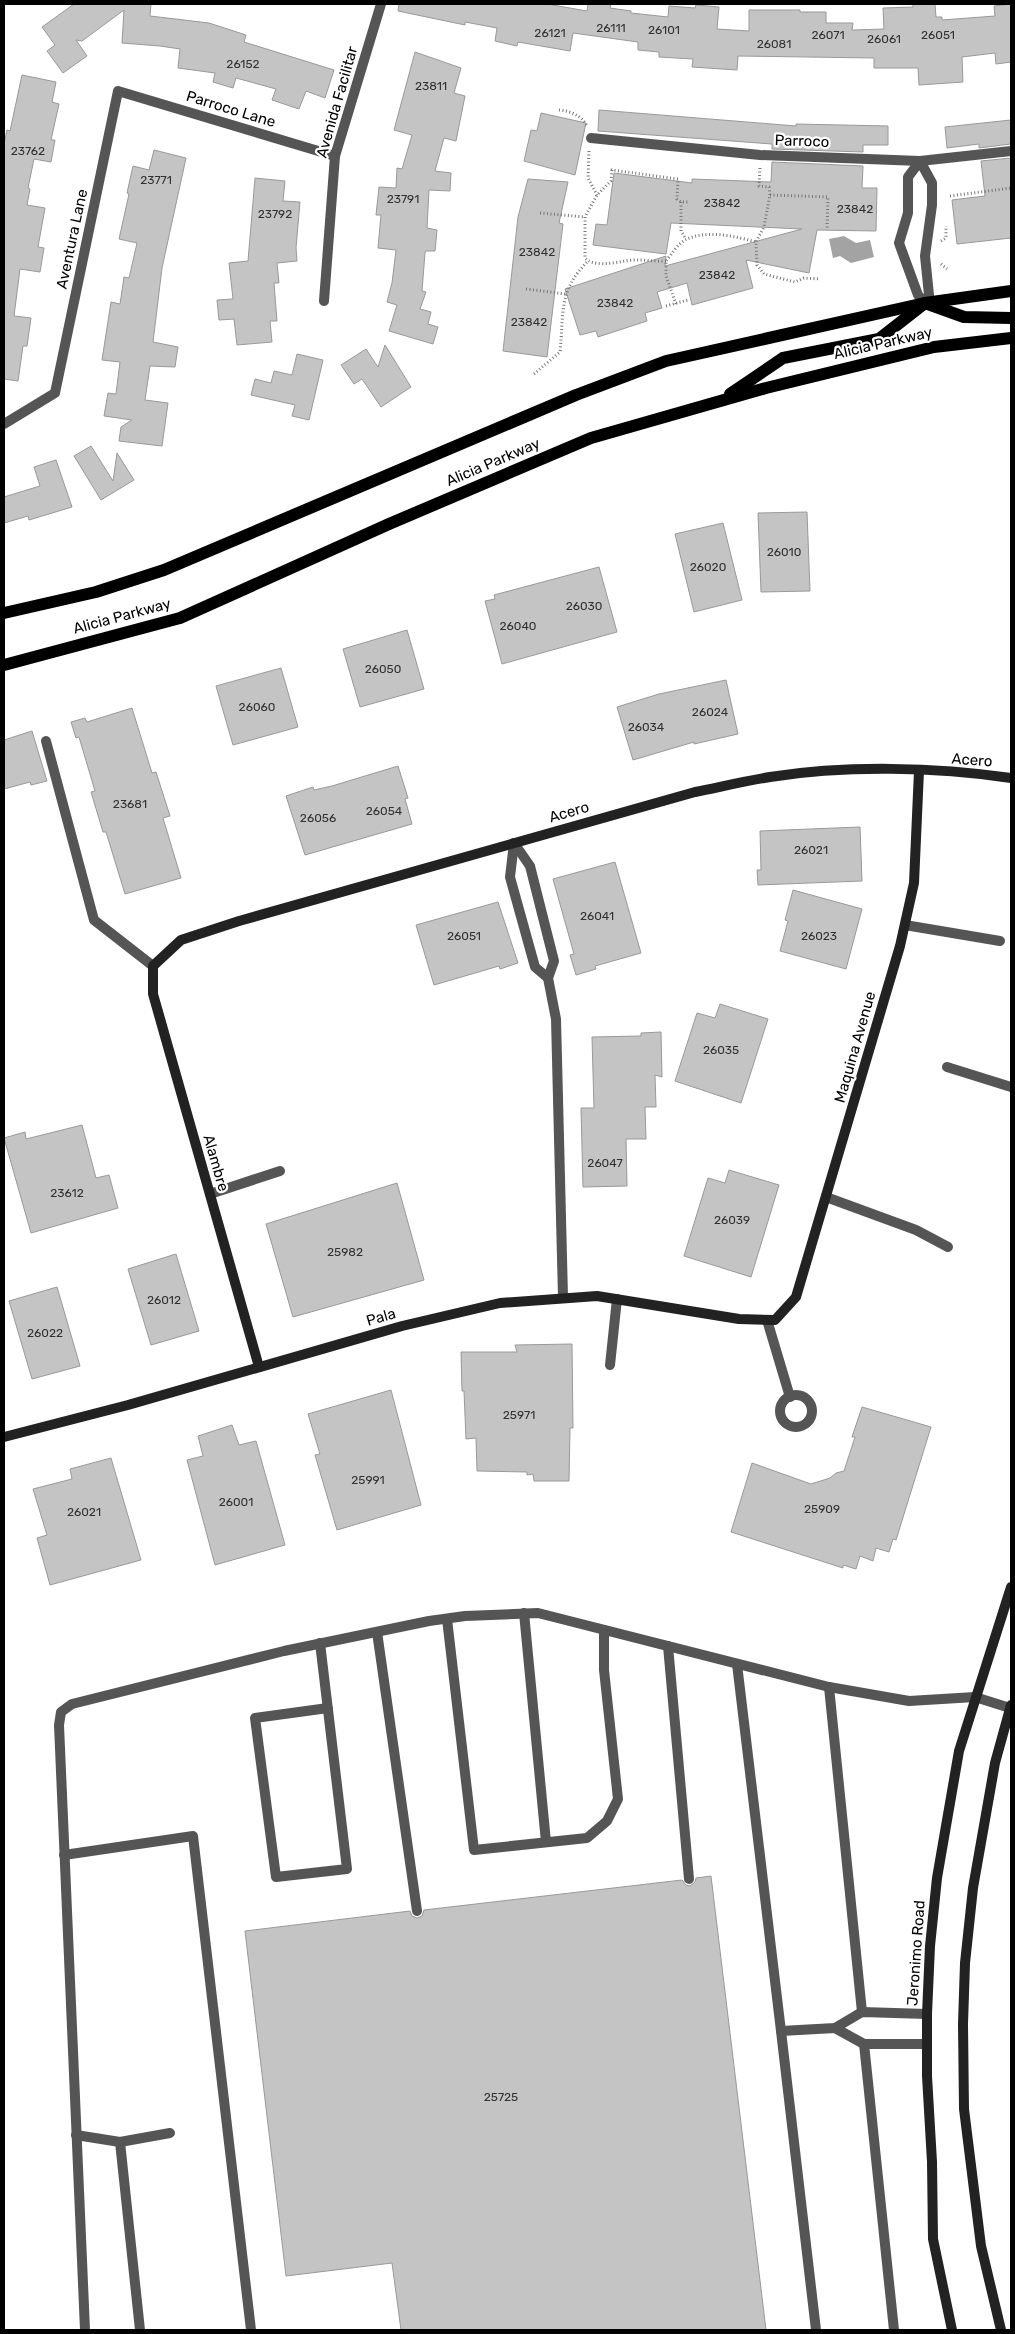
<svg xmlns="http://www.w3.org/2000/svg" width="1015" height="2334" viewBox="0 0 1015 2334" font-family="Rubik,sans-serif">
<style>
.water{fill:#a3a3a3}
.building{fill:#c4c4c4;stroke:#999}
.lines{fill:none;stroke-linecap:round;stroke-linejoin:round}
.path{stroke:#777;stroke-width:3;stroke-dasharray:1 2.5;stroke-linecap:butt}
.lane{stroke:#555;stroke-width:10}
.street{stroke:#555;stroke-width:10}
.secondary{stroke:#222;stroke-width:10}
.primary{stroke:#000;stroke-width:12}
.labels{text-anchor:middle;stroke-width:4.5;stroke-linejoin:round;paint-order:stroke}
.number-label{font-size:12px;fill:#313131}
.street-label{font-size:15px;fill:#000;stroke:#fff}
</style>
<rect width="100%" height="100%" fill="#fff"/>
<!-- water -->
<path class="water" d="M844,236L856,243L870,240L874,257L851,263L840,256L833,258L829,239Z"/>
<!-- building -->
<g class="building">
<path d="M74,4H151L150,16L209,23L246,35L244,42L334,70L325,98L306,91L299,109L272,100L276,89L236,78L233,88L213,82L215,73L178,68L180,49L160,46L122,43L124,10L82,41L76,40L87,56L63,73L47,51L55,45L42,27Z"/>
<path d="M399,4H547L587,11L588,4H611L610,8L631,11V13L668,17L669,6L695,8L696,5L719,7L717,29L749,31V10H800V12H826V23H853L852,30L884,29L883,8L913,7V4H935L936,17H942V20L995,16L994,6L1011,4V62L996,64L995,53L962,57L963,82L919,85L918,68H874V58L738,56L737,70L692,67L693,59L659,57V52L638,50V42L573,33L570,51L518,42L517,46L495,41L497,28L465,22V25L398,11Z"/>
<path d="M415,52L461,68L454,93L465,96L456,141L444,138L435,171L451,173L450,191L429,190L427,228L437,230L435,251H426L425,253L422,291L426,292L420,309L431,312L428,324L438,327L433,344L389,331L397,305L387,302L392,283L396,250L378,248L381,215H376L379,187L396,188L397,168L402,169L412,135L394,130Z"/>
<path d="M22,75L56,82L52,102L59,104L51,140H55L51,162L34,159L28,188L30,189L27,205L45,208L38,247L44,248L40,272L20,269L14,316L31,318L27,346H23L18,381L4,379V144L7,130L10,131Z"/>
<path d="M599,110L796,126V124L888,126V145H863V152L772,149V144L598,131Z"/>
<path d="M541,113L586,123L575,175L524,161L531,130L537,131Z"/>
<path d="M1011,120V144L979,148V144L947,148L945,127Z"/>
<path d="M154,150L186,158L162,268L153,342L178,347L175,367L150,366L145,400L168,403L162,446L119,441L121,427L132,420L104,416L108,393L116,394L120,362L102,360L111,302L120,304L124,277L129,278L137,243L119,239L129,194L127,193L133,166L149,170Z"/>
<path d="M1011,158V238L957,244L952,200L985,196L981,161Z"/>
<path d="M772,162L863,166L862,188H877L876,231L817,230L809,273L746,260L753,288L692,305L687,283L657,292L662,308L645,313L647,321L598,337L596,331L580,335L565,289L666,256L665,266L802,229L671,223L666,254L593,245L596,224L607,225L614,173L692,183V179L771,182Z"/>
<path d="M255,178L285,181L283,201L300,202L296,248L297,261L277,263L279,283H274L277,321H270L272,342L237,345L234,319L219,320L217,300L233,299L229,263L248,261Z"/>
<path d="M528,179L568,182L559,223L563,224L547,357L503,351L518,217Z"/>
<path d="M385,345L411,387L381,407L362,379L354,384L341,365L366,349L378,367Z"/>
<path d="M297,354L323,360L309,420L292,416L295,405L251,395L255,379L271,383L274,371L292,375Z"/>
<path d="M91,446L113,481L117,453L134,480L101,500L74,456Z"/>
<path d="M56,460L72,507L29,520L28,516L4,523V497L40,486L34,467Z"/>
<path d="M807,512L810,591L761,592L758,513Z"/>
<path d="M723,523L742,600L694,612L675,534Z"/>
<path d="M599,567L617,632L502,664L485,601L495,599L494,595Z"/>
<path d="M407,630L424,689L360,707L343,649Z"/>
<path d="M281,668L298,727L233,745L216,686Z"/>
<path d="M726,680L738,734L694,744V742L633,760L617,707L659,694Z"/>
<path d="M132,708L152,773L156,772L170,816L163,818L181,878L125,894L106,832H103L91,792L95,791L79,737L76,738L71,722L85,718L87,722Z"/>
<path d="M32,731L47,781L31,785L30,782L4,789V740Z"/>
<path d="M398,766L408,798L405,799L412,824L305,855L286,796L313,787L314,790L332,786Z"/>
<path d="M860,827L862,881L758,885L757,870H761L760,831Z"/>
<path d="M615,862L641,953L595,966L596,969L576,975L570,955L574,954L553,879Z"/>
<path d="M793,890L862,909L846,969L780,951L788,921L785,920Z"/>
<path d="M498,902L518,963L500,969L499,966L434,985L416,925Z"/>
<path d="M720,1004L768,1019L741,1103L675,1081L697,1013L715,1018Z"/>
<path d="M661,1032L662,1077L655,1075L656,1107H645L646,1139H626L627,1186L583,1187L581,1108H594L592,1037L641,1036V1033Z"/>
<path d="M82,1125L96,1178L109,1175L118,1208L31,1233L4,1138L25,1132L26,1139Z"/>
<path d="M729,1170L779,1185L751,1277L684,1256L708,1178L725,1183Z"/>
<path d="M397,1183L424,1280L293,1317L266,1224Z"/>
<path d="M176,1254L199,1331L151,1345L128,1269Z"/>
<path d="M57,1287L80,1366L32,1379L9,1301Z"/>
<path d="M572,1344L573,1428H570L569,1481H534L533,1474L527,1475V1472L477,1471L476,1438L466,1439L464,1391H462L461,1352H517L515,1345Z"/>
<path d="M391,1390L421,1505L337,1530L315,1455L320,1454L308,1414Z"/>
<path d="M862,1407L931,1427L896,1540L893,1539L889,1552L876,1548L873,1561L860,1556L856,1569L843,1565V1568L731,1532L752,1463L811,1484L830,1478L836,1473L844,1471L855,1437H852Z"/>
<path d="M232,1425L239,1445L256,1441L285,1545L215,1565L187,1460L203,1456L198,1436Z"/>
<path d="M111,1458L141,1560L50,1585L37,1538L47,1535L33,1489L72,1479L70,1469Z"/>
<path d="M711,1876L766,2330H401L392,2263L286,2276L245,1931L410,1911L412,1916L417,1918L422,1916L424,1910L682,1880L686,1885L690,1886L695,1882L696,1878Z"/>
</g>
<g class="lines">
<!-- path -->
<g class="path">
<path d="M559,110C570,111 581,115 587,126"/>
<path d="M589,151L588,178L597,195"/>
<path d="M760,168L759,186L769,187L770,195L764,227L756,242L757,265L764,274L795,282L804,278L820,279"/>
<path d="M770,195L828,197L827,229"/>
<path d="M950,196L1011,188"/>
<path d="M681,202V231L686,239"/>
<path d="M540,213L585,217"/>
<path d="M941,241L946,238V226"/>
<path d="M666,261C656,262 648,260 639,260C624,259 597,270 585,258V217L597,195L611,181L612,170L678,179L677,199L681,202H689"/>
<path d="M941,264L947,269"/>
<path d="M526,289L566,294"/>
<path d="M676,304L666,276V261C671,255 679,242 687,239C708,230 735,236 756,242"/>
<path d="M666,306L688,300"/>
<path d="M534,374L560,352C564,313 558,291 588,261"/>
</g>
<!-- lane -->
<g class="lane">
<path d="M46,741L94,920L153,966"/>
<path d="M514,843L530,866L554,961L548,978L556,1019L563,1297"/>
<path d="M514,843L510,877L535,967L548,978"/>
<path d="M905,925L1000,941"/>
<path d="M947,1067L1011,1087"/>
<path d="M210,1194L280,1171"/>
<path d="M826,1197L916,1230L948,1247"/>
<path d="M767,1320L790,1397"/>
<path d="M610,1365L617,1299"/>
<circle cx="796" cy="1411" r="16"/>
<path d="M524,1613L546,1842"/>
<path d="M447,1619L474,1850L587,1838L607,1821L618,1799L604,1670V1630"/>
<path d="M377,1632L417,1911"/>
<path d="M320,1643L347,1869L276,1877L255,1718L328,1708"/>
<path d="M668,1646L689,1879"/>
<path d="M737,1664L781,2031L835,2028L862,2012L927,2014"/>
<path d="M829,1687L862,2012"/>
<path d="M64,1855L193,1836L251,2330"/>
<path d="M835,2028L864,2044H927"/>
<path d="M781,2031L816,2330"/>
<path d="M864,2044L894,2330"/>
<path d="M76,2135L120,2142L140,2330"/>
<path d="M120,2142L170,2133"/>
<path d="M85,2330L59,1725L61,1712L72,1704L284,1651L429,1621L465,1616L538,1613L829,1687L909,1701L975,1697"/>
</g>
<!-- street -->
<g class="street">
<path d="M591,138L760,155L920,161L1011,151"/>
<path d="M920,161L932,183V205L925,256L929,295L925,303L918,295L899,243L908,213V177Z"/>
<path d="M324,301L335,156L381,4"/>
<path d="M4,424L55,393L118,91L335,156"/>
<path d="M975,1697L1010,1708"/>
</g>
<!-- secondary -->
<g class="secondary">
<path d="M259,1367L153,994V966L181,940L239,921L695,792C720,787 745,781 770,777C846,765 936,767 1011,778"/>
<path d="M4,1437L128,1405L402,1326L500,1303L597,1296L739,1319L775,1320L796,1297L900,946L914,883L919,771"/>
<path d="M952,2330L933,2239L932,2162L927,2076V2014L930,1946L937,1878L959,1751L1011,1587"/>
<path d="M1001,2330L981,2246L964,2109L963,2024L965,1963L973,1888L995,1763L1011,1705"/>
</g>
<!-- primary -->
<g class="primary">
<path d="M730,394L783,358L879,339L925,303L964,317L1011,318"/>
<path d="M4,613L96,592L164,570L576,395L666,361L925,303L1011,291"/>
<path d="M4,665L180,618L389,524L591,438L766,388L934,347L1011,338"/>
</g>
</g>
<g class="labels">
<!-- number labels -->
<g class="number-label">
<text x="611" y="32">26111</text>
<text x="664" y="34">26101</text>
<text x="550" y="37">26121</text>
<text x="828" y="39">26071</text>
<text x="938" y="39">26051</text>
<text x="884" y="43">26061</text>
<text x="774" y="48">26081</text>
<text x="243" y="68">26152</text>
<text x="431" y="90">23811</text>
<text x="28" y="155">23762</text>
<text x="156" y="184">23771</text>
<text x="403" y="203">23791</text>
<text x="722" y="207">23842</text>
<text x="855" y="213">23842</text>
<text x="275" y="218">23792</text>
<text x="537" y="256">23842</text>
<text x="717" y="279">23842</text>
<text x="615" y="307">23842</text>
<text x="529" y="326">23842</text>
<text x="784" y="556">26010</text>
<text x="708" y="571">26020</text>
<text x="584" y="610">26030</text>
<text x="518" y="630">26040</text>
<text x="383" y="673">26050</text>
<text x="257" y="711">26060</text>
<text x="710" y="716">26024</text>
<text x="646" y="731">26034</text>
<text x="130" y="808">23681</text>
<text x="384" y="815">26054</text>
<text x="318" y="822">26056</text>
<text x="811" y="854">26021</text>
<text x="597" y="920">26041</text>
<text x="464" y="940">26051</text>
<text x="819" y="940">26023</text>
<text x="721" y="1054">26035</text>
<text x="605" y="1167">26047</text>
<text x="67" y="1197">23612</text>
<text x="732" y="1224">26039</text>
<text x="345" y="1256">25982</text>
<text x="164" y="1304">26012</text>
<text x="45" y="1337">26022</text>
<text x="519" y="1419">25971</text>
<text x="368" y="1484">25991</text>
<text x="236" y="1506">26001</text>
<text x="822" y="1513">25909</text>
<text x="84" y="1516">26021</text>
<text x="501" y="2101">25725</text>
</g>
<!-- street labels -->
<g class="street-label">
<text transform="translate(337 102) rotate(-74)" y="5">Avenida Facilitar</text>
<text transform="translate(231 109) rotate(17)" y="5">Parroco Lane</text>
<text transform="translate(802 141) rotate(2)" y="5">Parroco</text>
<text transform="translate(72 239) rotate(-78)" y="5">Aventura Lane</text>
<text transform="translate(883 343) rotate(-13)" y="5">Alicia Parkway</text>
<text transform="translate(493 462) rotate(-23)" y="5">Alicia Parkway</text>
<text transform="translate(122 616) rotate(-15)" y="5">Alicia Parkway</text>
<text transform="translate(972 760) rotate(4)" y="5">Acero</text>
<text transform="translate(569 812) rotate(-16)" y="5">Acero</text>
<text transform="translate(855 1047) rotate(-74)" y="5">Maquina Avenue</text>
<text transform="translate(216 1163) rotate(74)" y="5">Alambre</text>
<text transform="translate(381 1317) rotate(-16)" y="5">Pala</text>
<text transform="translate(916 1953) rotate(-86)" y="5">Jeronimo Road</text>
</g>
</g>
<!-- border -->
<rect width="1015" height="2334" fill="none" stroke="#000000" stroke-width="10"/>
</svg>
